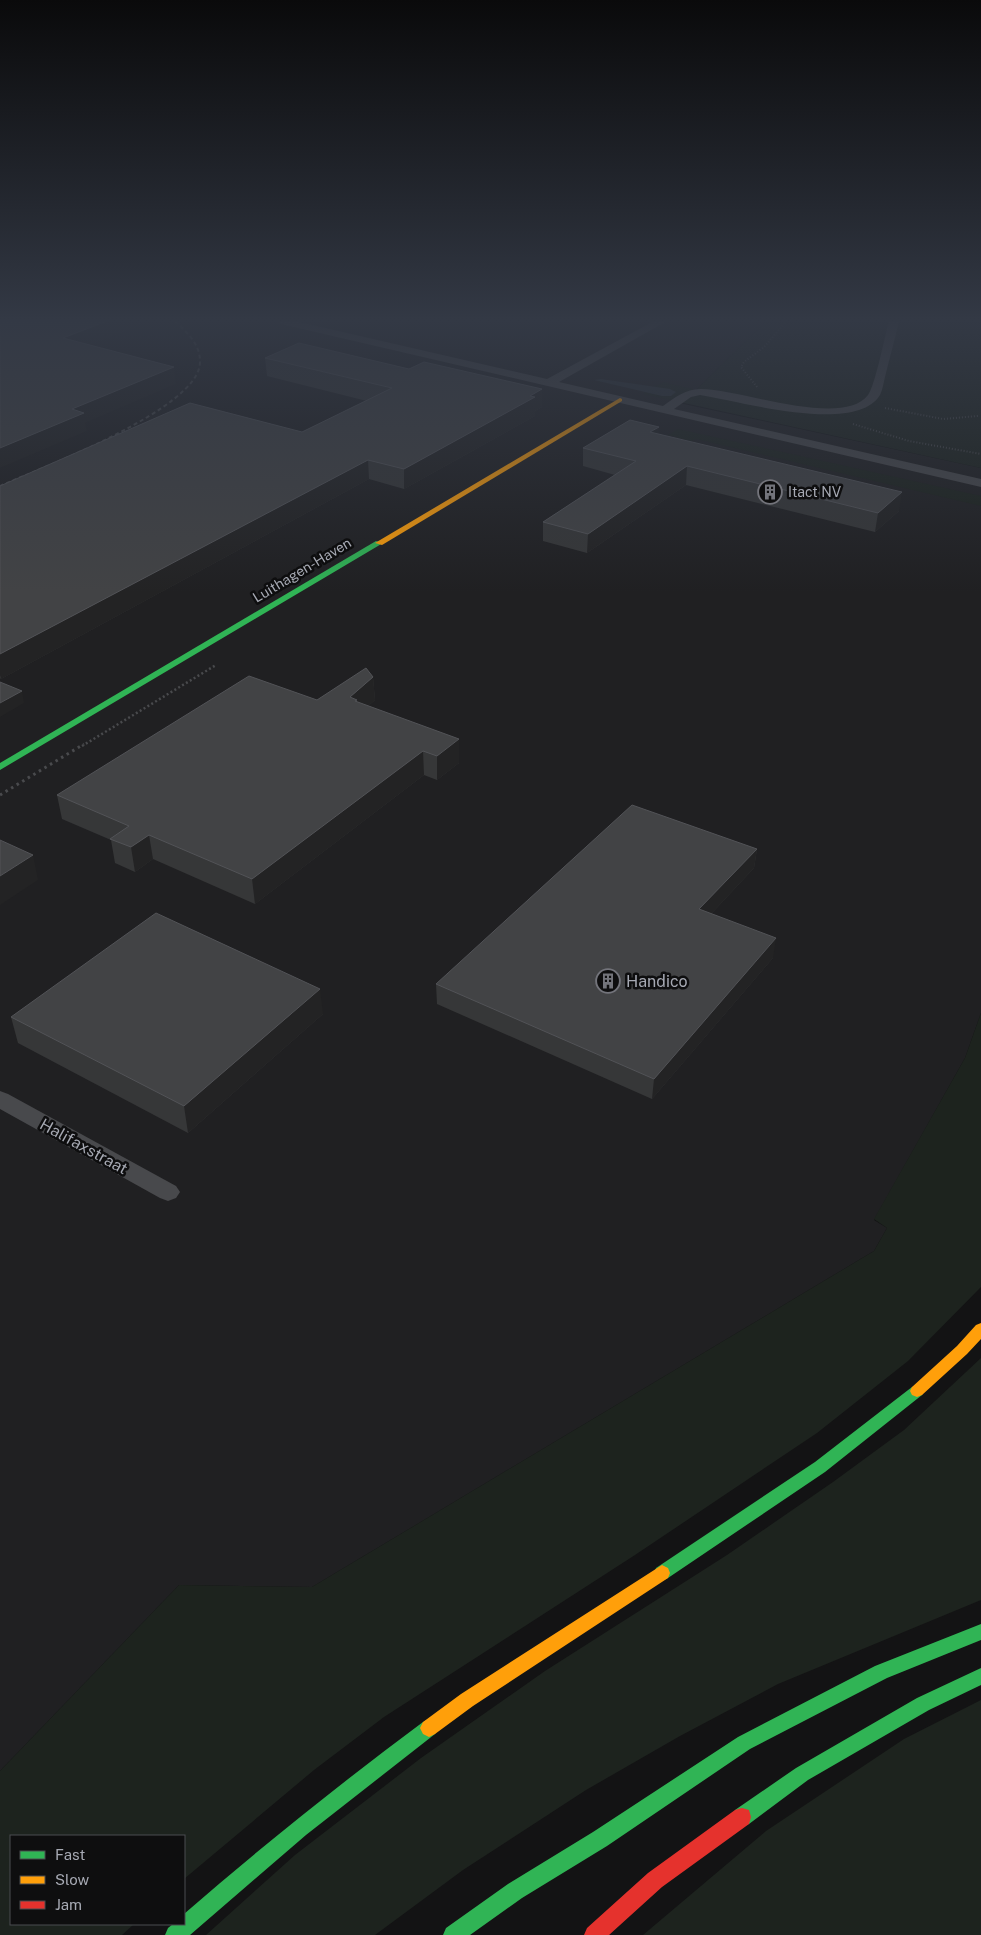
<svg xmlns="http://www.w3.org/2000/svg" width="981" height="1935" viewBox="0 0 981 1935" font-family="'Public Sans',sans-serif">
<style>
.built{fill:#202022}
.green{fill:#1d231e}
.water{fill:#2b3137}
.lines{fill:none;stroke-linecap:round;stroke-linejoin:round}
.path-far2{stroke:#494a4d;stroke-width:2;stroke-dasharray:1 2;stroke-linecap:butt}
.path-far1{stroke:#494a4d;stroke-width:2.5;stroke-dasharray:2 2.5;stroke-linecap:butt}
.path{stroke:#494a4d;stroke-width:3;stroke-dasharray:2.5 4;stroke-linecap:butt}
.street{fill:#48494c;fill-rule:evenodd}
.fast{fill:#30b455;fill-rule:evenodd}
.slow{fill:#ff9f0a;fill-rule:evenodd}
.jam{fill:#e5322d;fill-rule:evenodd}
.rail{stroke:#494a4c;stroke-width:2;stroke-dasharray:4 3;stroke-linecap:butt}
.wall{fill:#363738}
.shaded-wall{fill:#232324}
.building{fill:#424345;stroke:#525357}
.labels{text-anchor:middle;stroke-width:5;stroke-linejoin:round;paint-order:stroke}
.far-poi-label{font-size:14px;fill:#a6a9b3;stroke:#0e0e0f;text-anchor:start}
.far-street-label{font-size:14px;fill:#a6a9b3;stroke:#0e0e0f}
.poi-label{font-size:16px;fill:#a6a9b3;stroke:#0e0e0f;text-anchor:start}
.street-label{font-size:16px;fill:#a6a9b3;stroke:#0e0e0f}
</style>
<rect width="100%" height="100%" fill="#131314"/>
<!-- built -->
<path class="built" d="M0,321H766L696,390L679,403L981,468V1013L965,1058L874,1220L887,1228L874,1251L312,1587L179,1585L0,1771Z"/>
<!-- green -->
<g class="green">
<path d="M766,321H981V468L643,394L663,382L696,390Z"/>
<path d="M678,429L981,496V506L696,439L692,441L668,435Z"/>
<path d="M981,1013V1287L908,1361L817,1433L635,1555L384,1717L314,1770L184,1879V1836H11V1924H134L122,1935H0V1771L179,1585L312,1587L874,1251L887,1228L874,1219L965,1058Z"/>
<path d="M981,1358V1600L778,1684L680,1736L586,1790L463,1870L375,1935H206L295,1855L421,1758L545,1671L727,1555L833,1482L904,1430Z"/>
<path d="M981,1700V1935H643L766,1831L904,1739Z"/>
</g>
<!-- water -->
<path class="water" d="M601,379L670,389L676,392L671,396H662L594,380Z"/>
<g class="lines">
<!-- path-far2 -->
<g class="path-far2">
<path d="M757,387L741,367L744,362L764,347L787,321"/>
<path d="M885,408L943,419L978,416"/>
<path d="M853,424L909,441L981,454"/>
</g>
<!-- path-far1 -->
<path class="path-far1" d="M82,746L216,665"/>
<!-- path -->
<path class="path" d="M0,795L84,744"/>
<!-- street -->
<g class="street">
<path d="M276,321H295L547,379L654,321H667L559,382L663,406C674,398 686,389 700,389C738,388 842,429 868,395C875,386 885,335 889,321H899C895,339 890,356 886,373C884,380 883,389 880,395C856,435 739,401 700,395L691,397L674,409L981,479V487L281,324Z"/>
<path d="M0,1091L8,1094L176,1186L180,1192L176,1198L168,1201L160,1198L0,1109Z"/>
</g>
<!-- fast -->
<g class="fast">
<path d="M376,541L383,543L0,770V763Z"/>
<path d="M917,1385L922,1387L924,1391L922,1395L825,1472L668,1578L662,1581L656,1578L654,1573L656,1568L815,1462L912,1387Z"/>
<path d="M981,1624V1640L887,1678L750,1749L607,1846L522,1898L470,1935H443L446,1928L508,1884L593,1832L738,1737L875,1666Z"/>
<path d="M981,1668V1685L929,1710L808,1780L749,1824L742,1826L735,1824L733,1817L735,1810L796,1768L917,1698Z"/>
<path d="M429,1719L435,1722L438,1728L435,1734L306,1835L190,1935H165L168,1928L173,1924H184V1914C261,1847 341,1783 423,1722Z"/>
</g>
<!-- slow -->
<g class="slow">
<path d="M620,398L622,399V401L382,545L375,543Z"/>
<path d="M981,1323V1339L967,1354L922,1395L917,1397L912,1395L910,1391L912,1387L957,1346L976,1325Z"/>
<path d="M662,1565L668,1568L670,1573L668,1578L473,1706L435,1734L429,1737L423,1734L420,1728L423,1722L461,1694Z"/>
</g>
<!-- jam -->
<path class="jam" d="M742,1808L749,1810L751,1817L749,1824L662,1887L609,1935H584L587,1928L648,1873L735,1810Z"/>
<!-- rail -->
<path class="rail" d="M0,486C40,468 200,409 200,362C200,343 187,333 175,321"/>
</g>
<!-- wall -->
<g class="wall">
<path d="M265,358L542,407L535,411V416L404,489L369,479L1,679L0,678V486L302,432L367,401L267,376Z"/>
<path d="M659,434L899,511L875,532L686,485L587,553L543,541V522L615,475L583,466V448Z"/>
<path d="M373,677L375,700L368,706L459,763L437,780L424,775L255,904L153,859L135,872L115,863L111,840L62,819L57,795L317,700Z"/>
<path d="M757,849L754,868L711,914L773,958L652,1099L437,1004L436,984Z"/>
<path d="M323,1014L188,1133L18,1043L11,1017Z"/>
</g>
<!-- shaded-wall -->
<g class="shaded-wall">
<path d="M107,321H151L65,355L63,338Z"/>
<path d="M174,367L176,384L85,423L87,431L0,468V448L72,409Z"/>
<path d="M542,389V407L535,411V416L404,489V469Z"/>
<path d="M659,427L658,445L650,432Z"/>
<path d="M368,460L369,479L1,679L0,675V654Z"/>
<path d="M687,466L686,485L587,553L588,534Z"/>
<path d="M902,492L899,511L875,532L878,513Z"/>
<path d="M373,677L375,700L358,715L350,697Z"/>
<path d="M22,691L24,703L0,717V703Z"/>
<path d="M459,739V763L437,780V756Z"/>
<path d="M423,751L424,775L255,904L252,879Z"/>
<path d="M149,835L153,859L135,872L131,847Z"/>
<path d="M757,849L754,868L697,929L699,909Z"/>
<path d="M33,855L38,880L0,905V876Z"/>
<path d="M776,938L773,958L652,1099L654,1079Z"/>
<path d="M320,989L323,1014L188,1133L184,1106Z"/>
</g>
<!-- building -->
<g class="building">
<path d="M0,321H107L63,338L174,367L72,409L84,413L0,448Z"/>
<path d="M299,343L409,369L424,362L542,389L530,396L535,397L404,469L368,460L0,654V486L190,403L302,432L392,388L265,358Z"/>
<path d="M630,420L659,427L650,432L902,492L878,513L687,466L588,534L543,522L636,461L583,448Z"/>
<path d="M366,668L373,677L350,697L357,700L355,701L459,739L437,756L423,751L252,879L149,835L131,847L110,839L129,826L57,795L249,676L317,700Z"/>
<path d="M0,682L22,691L0,703Z"/>
<path d="M632,805L757,849L699,909L776,938L654,1079L436,984Z"/>
<path d="M0,840L33,855L0,876Z"/>
<path d="M156,913L320,989L184,1106L11,1017Z"/>
</g>
<!-- sky -->
<linearGradient id="sky" x2="0" y2="1"><stop stop-color="#0a0a0b"/><stop offset="0.54" stop-color="#333945"/><stop offset="1" stop-color="#333945" stop-opacity="0"/></linearGradient>
<rect width="981" height="592" fill="url(#sky)"/>
<!-- icons -->
<defs>
<g id="building-ring" transform="scale(1.25)"><circle r="9.5" fill="#0e0e0f" stroke="#73747b" stroke-width="1.5"/><path d="M-4-6H4V6H1V3H-1V6H-4ZM-2.5-4.3h1.7v1.8h-1.7ZM.8-4.3h1.7v1.8H.8ZM-2.5-1h1.7V.8h-1.7ZM.8-1h1.7V.8H.8Z" fill="#73747b"/></g>
</defs>
<g fill-rule="evenodd">
<use href="#building-ring" x="770" y="492"/>
<use href="#building-ring" x="608" y="981"/>
</g>
<g class="labels">
<!-- far-poi labels -->
<g class="far-poi-label">
<text x="788" y="497">Itact NV</text>
</g>
<!-- far-street labels -->
<g class="far-street-label">
<text transform="translate(302 570) rotate(-31)" y="5">Luithagen-Haven</text>
</g>
<!-- poi labels -->
<g class="poi-label">
<text x="626" y="987">Handico</text>
</g>
<!-- street labels -->
<g class="street-label">
<text transform="translate(84 1146) rotate(29)" y="6">Halifaxstraat</text>
</g>
</g>
<!-- legend -->
<rect x="10" y="1835" width="175" height="90" fill="#0e0e0f" stroke="#4b4c51"/>
<rect x="20" y="1851" width="25" height="8" fill="#30b455" stroke="#4b4c51"/>
<text x="55" y="1860" font-size="15" fill="#a6a9b3">Fast</text>
<rect x="20" y="1876" width="25" height="8" fill="#ff9f0a" stroke="#4b4c51"/>
<text x="55" y="1885" font-size="15" fill="#a6a9b3">Slow</text>
<rect x="20" y="1901" width="25" height="8" fill="#e5322d" stroke="#4b4c51"/>
<text x="55" y="1910" font-size="15" fill="#a6a9b3">Jam</text>
</svg>
